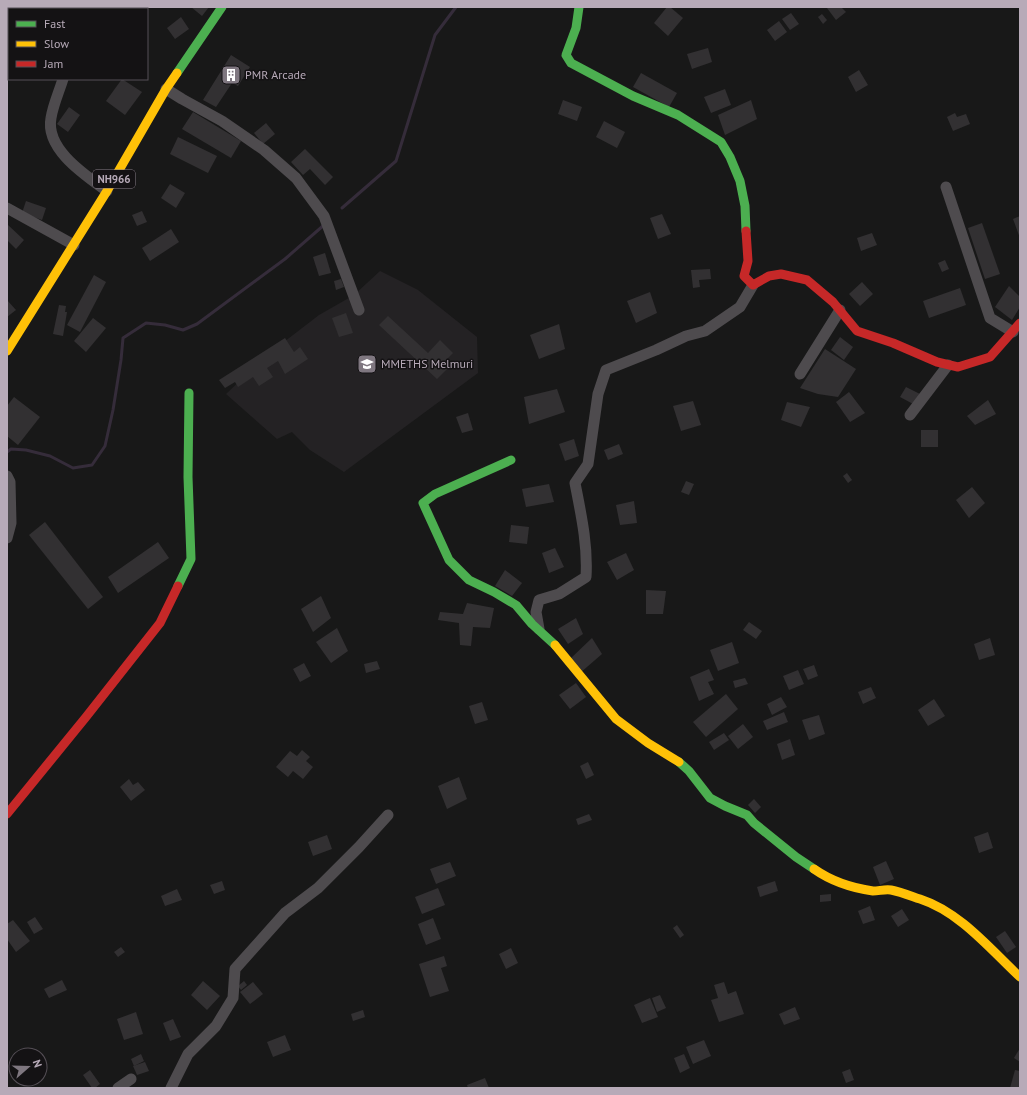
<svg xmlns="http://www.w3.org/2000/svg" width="1027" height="1095" viewBox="0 0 1027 1095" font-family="'PT Sans',sans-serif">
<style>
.built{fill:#242224}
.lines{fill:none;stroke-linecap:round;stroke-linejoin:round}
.stream{stroke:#352c3a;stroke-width:3}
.building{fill:#323032}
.street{stroke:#4e4b4e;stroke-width:11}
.fast{stroke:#4caf50;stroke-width:9}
.slow{stroke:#ffc107;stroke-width:9}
.jam{stroke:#c62828;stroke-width:9}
.labels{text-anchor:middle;stroke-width:3;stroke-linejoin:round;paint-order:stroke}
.shield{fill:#141214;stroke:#867c87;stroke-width:1}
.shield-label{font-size:11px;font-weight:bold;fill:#b7aab8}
.poi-label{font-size:12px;fill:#b7aab8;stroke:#141214;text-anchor:start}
</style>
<rect width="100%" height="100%" fill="#181818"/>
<!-- built -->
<path class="built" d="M380,271L418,290L477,337L478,373L344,472L310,450L292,432L277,439L226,394L267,355L319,315L354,295Z"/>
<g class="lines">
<!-- stream -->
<g class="stream">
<path d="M342,208L396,161L435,35L456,7"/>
<path d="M7,452L11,449L26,450L50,456L73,468L92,465L105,446L113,410L121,360L123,338L146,323L165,325L183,330L197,324L285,259L324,225"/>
</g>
</g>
<!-- building -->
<g class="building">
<path d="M191,7H209L202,16Z"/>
<path d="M667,7H670L683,18L668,36L654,23Z"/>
<path d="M828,7H841L846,12L836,20L827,8Z"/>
<path d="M791,13L799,24L790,30L782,19Z"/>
<path d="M822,14L827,20L823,24L818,17Z"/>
<path d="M181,17L189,29L175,39L167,28Z"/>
<path d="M779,21L787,32L775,41L767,30Z"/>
<path d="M708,48L712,62L692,69L687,54Z"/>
<path d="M231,55L250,67L238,86L232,83L216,107L203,100Z"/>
<path d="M859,70L868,85L856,92L848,77Z"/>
<path d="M641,73L677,93L669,107L633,87Z"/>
<path d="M122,79L142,92L125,115L106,101Z"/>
<path d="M725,89L731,105L711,113L704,97Z"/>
<path d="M563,100L582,107L577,121L558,114Z"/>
<path d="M751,100L757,119L725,135L718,115Z"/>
<path d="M69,107L80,115L68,132L57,124Z"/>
<path d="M193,112L241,141L231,158L182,129Z"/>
<path d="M955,113L957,117L966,114L970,124L953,131L947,117Z"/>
<path d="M604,121L625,132L617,148L596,137Z"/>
<path d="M266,123L275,134L263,144L254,133Z"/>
<path d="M178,137L217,156L208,173L170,154Z"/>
<path d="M305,149L333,177L325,185L310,169L303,175L291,162Z"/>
<path d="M170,184L185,193L176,208L161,198Z"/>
<path d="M26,201L46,208L42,220L22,213Z"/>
<path d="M142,211L147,222L137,226L132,215Z"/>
<path d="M662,214L671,234L658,239L650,218Z"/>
<path d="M1020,216V238L1013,219Z"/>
<path d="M982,223L1000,274L985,279L968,228Z"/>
<path d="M7,224L24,240L16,249L8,241L7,242Z"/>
<path d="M171,229L179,242L150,261L142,248Z"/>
<path d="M872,233L877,245L861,251L857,238Z"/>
<path d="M325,253L331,273L319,276L313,257Z"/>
<path d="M945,260L949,269L942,272L938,263Z"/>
<path d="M710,269L711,279L699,280L700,287L693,288L691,270Z"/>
<path d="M94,275L106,282L80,332L67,325Z"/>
<path d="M341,279L344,287L336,290L334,281Z"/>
<path d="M862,282L873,294L860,306L849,294Z"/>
<path d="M1009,286L1020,297V307L1012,320L995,307Z"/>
<path d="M960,288L966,305L929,318L923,301Z"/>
<path d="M650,292L657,313L636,323L627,301Z"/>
<path d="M7,300L16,310L7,317Z"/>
<path d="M59,305L66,306L65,312H67L63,336L53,334Z"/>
<path d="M346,313L353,333L339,337L332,318Z"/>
<path d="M388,316L428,353L440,340L453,353L443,363L448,368L437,379L379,325Z"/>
<path d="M93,318L106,328L86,352L74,341Z"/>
<path d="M559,324L565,349L539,359L530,335Z"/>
<path d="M840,337L853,347L844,360L831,350Z"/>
<path d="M285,338L294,352L300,347L308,359L285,374L278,361L267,368L273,377L259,386L253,377L238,387L235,382L225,388L219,380Z"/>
<path d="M825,349L856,369L838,397L818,394L800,388Z"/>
<path d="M906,387L920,394L915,405L900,397Z"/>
<path d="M557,389L565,412L529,424L524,397Z"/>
<path d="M849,392L865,413L850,422L836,402Z"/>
<path d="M14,397L40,417L18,445L7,436V406Z"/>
<path d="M988,400L996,414L975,425L967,416Z"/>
<path d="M693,401L701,425L681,431L673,406Z"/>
<path d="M787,402L810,407L801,427L781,420Z"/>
<path d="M468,413L473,430L462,433L456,417Z"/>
<rect x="921" y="430" width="17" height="17"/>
<path d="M574,439L579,456L565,461L559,444Z"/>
<path d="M619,444L623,454L608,460L604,450Z"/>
<path d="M847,473L852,480L848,483L843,476Z"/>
<path d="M686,481L694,484L689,495L681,492Z"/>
<path d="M549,484L554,502L526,507L522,489Z"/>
<path d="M972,487L985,503L969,518L956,500Z"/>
<path d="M634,501L637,523L620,525L616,505Z"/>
<path d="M45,522L103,597L88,609L29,535Z"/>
<path d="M511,525L529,527L527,544L509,542Z"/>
<path d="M158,542L169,558L118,593L108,577Z"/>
<path d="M555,548L564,567L549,573L542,553Z"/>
<path d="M626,553L634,570L617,580L607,562Z"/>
<path d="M505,570L522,583L512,596L495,586Z"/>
<path d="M646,590L666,591L663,614H646Z"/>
<path d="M321,596L331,618L313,632L301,609Z"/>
<path d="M467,603L494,608L490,628L473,627L471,646L460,645L459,623L438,620L440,612L463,614Z"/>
<path d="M576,618L583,634L568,644L558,629Z"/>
<path d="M749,622L762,631L756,639L743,630Z"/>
<path d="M337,628L348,651L331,663L316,642Z"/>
<path d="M592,638L602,654L580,673L569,660Z"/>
<path d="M990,638L995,655L979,660L974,644Z"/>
<path d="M732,642L739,663L718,671L710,650Z"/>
<path d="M377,661L380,669L366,673L364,664Z"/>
<path d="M304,663L311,676L300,682L293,669Z"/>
<path d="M814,665L818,676L808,680L803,669Z"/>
<path d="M709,669L714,680L708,682L714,694L699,701L690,677Z"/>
<path d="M798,670L804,684L789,690L783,676Z"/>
<path d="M745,678L748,684L735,688L733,681Z"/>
<path d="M576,683L586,697L570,709L559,695Z"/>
<path d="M871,687L876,698L863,704L858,692Z"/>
<path d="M726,694L738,709L706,737L693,722Z"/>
<path d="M781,697L787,707L772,715L767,704Z"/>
<path d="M934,699L945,716L928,726L918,710Z"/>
<path d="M482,702L488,720L475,724L469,706Z"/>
<path d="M784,712L788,722L767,730L763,721Z"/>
<path d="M819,715L825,734L809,740L802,720Z"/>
<path d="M743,724L753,737L738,749L728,736Z"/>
<path d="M724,733L729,740L714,750L709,742Z"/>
<path d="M790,739L795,755L782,760L777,744Z"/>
<path d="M302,750L310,757L306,761L313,767L303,779L293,771L288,777L276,767L290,751L297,756Z"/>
<path d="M588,762L594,775L586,779L580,766Z"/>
<path d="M459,777L467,799L447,809L438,786Z"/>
<path d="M129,779L133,785L138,782L145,790L131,801L120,787Z"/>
<path d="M754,799L761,807L755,813L748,805Z"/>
<path d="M589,814L592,820L578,825L576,819Z"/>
<path d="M988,832L993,848L979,853L974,837Z"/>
<path d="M327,835L332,849L313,856L308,842Z"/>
<path d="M886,861L894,879L880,885L873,867Z"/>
<path d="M450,862L456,876L436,884L430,869Z"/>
<path d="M222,881L225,890L214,894L210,885Z"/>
<path d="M775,881L778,891L760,897L757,887Z"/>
<path d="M438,888L445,905L422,914L415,897Z"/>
<path d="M177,889L182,900L165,906L161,896Z"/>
<path d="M831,894V901L820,902V895Z"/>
<path d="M870,906L875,920L863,924L858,911Z"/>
<path d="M902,909L909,920L898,927L891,916Z"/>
<path d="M35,917L43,929L34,934L27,922Z"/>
<path d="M433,918L441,939L426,945L418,924Z"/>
<path d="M13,920L30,941L16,952L7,939V924Z"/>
<path d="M677,925L684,935L680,938L673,928Z"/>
<path d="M1005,931L1016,947L1007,953L996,937Z"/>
<path d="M121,947L125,952L118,957L114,952Z"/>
<path d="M511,948L518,963L506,969L499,954Z"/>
<path d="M444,956L447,966L441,968L449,991L430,997L419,964Z"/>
<path d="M62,980L67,990L49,998L44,989Z"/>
<path d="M203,981L220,996L207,1010L191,995Z"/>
<path d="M244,981L247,985L241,990L238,986Z"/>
<path d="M253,982L263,994L250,1004L240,992Z"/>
<path d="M724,982L728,994L736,991L744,1014L719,1022L711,1000L718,998L714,985Z"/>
<path d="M660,995L666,1008L657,1012L652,998Z"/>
<path d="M650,998L658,1017L642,1023L634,1005Z"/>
<path d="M795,1007L800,1019L784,1025L779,1014Z"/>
<path d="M363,1010L365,1017L353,1021L351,1014Z"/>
<path d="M136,1012L143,1034L124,1040L117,1019Z"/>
<path d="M173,1019L181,1037L170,1041L163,1023Z"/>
<path d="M285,1035L291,1050L273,1057L267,1042Z"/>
<path d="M704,1040L711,1056L693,1064L686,1047Z"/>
<path d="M1020,1048V1062L1014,1058Z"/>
<path d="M141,1054L144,1061L134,1066L131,1059Z"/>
<path d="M684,1054L690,1068L680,1073L674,1058Z"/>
<path d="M145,1062L149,1071L137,1075L133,1066Z"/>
<path d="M850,1069L854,1080L846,1083L842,1072Z"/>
<path d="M90,1070L100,1084L95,1088H92L83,1075Z"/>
<path d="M1015,1070L1020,1071V1088H1010Z"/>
<path d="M485,1078L489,1088H468L467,1085Z"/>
</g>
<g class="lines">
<!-- street -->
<g class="street">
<path d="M49,7V9"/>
<path d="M63,79C59,92 53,105 51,118C45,149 85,175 107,191"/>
<path d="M166,89L182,99L222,121L264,150L296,178L324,216L359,310"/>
<path d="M946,187L990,318L1013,332"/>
<path d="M7,208L74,245"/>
<path d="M800,374L840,310"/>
<path d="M910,415L948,365"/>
<path d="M7,476L10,482L11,523L7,538"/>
<path d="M539,629L536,612L539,600L559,594L586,577C588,545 581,514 575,483L588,464L598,394L606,370L656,350L686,336L705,331L740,307L753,285"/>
<path d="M118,1088L131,1079"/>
<path d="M171,1088L188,1054L216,1026L233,998L235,969L285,913L318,888L359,847L388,815"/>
</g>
<!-- fast -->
<g class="fast">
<path d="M579,7L576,28L566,55L571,63L633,96L678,115L721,142L730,157L740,181L745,206L746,231"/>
<path d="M177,73L222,7"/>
<path d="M511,460L435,494L423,503L449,560L469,580L494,592L516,605L532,624L555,645"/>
<path d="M178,586L191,559L188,477L189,393"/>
<path d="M679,762L689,771L710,798L725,806L747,815L754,823L796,857L814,869"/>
</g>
<!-- slow -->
<g class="slow">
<path d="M7,351L107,191L166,89L177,73"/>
<path d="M555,645L616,719L648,743L679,762"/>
<path d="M814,869C831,881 852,888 873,891C879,891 885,889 891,890C901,892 911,896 920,899C960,912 990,949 1020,977"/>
</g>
<!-- jam -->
<g class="jam">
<path d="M746,231L748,261L744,276L753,285L769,276L781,274L807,280L833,302L857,331L893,343L937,362L958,367L990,357L1020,323"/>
<path d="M7,814L86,717L160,623L178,586"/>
</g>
</g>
<!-- icons -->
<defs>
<g id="building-square" transform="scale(1)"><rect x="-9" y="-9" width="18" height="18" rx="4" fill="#7f7780" stroke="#141214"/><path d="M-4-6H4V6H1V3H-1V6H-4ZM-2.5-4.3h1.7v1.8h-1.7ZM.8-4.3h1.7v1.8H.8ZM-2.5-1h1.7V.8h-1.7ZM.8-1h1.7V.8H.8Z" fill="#fff"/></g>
<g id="school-square" transform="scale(1)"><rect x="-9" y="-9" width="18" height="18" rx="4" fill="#7f7780" stroke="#141214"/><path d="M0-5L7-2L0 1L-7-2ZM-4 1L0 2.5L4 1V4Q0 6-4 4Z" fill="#fff"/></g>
</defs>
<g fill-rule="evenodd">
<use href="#building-square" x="231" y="75"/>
<use href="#school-square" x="367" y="364"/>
</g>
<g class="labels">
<!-- shield labels -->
<rect class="shield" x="93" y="170" width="42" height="18" rx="3"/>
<g class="shield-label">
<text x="114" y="183">NH966</text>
</g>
<!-- poi labels -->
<g class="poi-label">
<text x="245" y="79">PMR Arcade</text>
<text x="381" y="368">MMETHS Melmuri</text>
</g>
</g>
<!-- border -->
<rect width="1027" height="1095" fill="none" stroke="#b7aab8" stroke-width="16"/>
<!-- legend -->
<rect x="8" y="8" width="140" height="72" fill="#141214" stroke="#554f56"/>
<rect x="16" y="21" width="20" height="6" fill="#4caf50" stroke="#554f56"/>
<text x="44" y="28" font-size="12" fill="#b7aab8">Fast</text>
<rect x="16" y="41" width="20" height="6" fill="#ffc107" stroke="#554f56"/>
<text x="44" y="48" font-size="12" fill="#b7aab8">Slow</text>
<rect x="16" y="61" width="20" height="6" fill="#c62828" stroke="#554f56"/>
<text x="44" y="68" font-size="12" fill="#b7aab8">Jam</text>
<!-- north arrow -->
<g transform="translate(28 1067) rotate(70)"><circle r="19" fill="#141214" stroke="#554f56"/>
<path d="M0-3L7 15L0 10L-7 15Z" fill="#7f7780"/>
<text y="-6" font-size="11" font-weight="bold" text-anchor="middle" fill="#b7aab8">N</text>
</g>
</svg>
